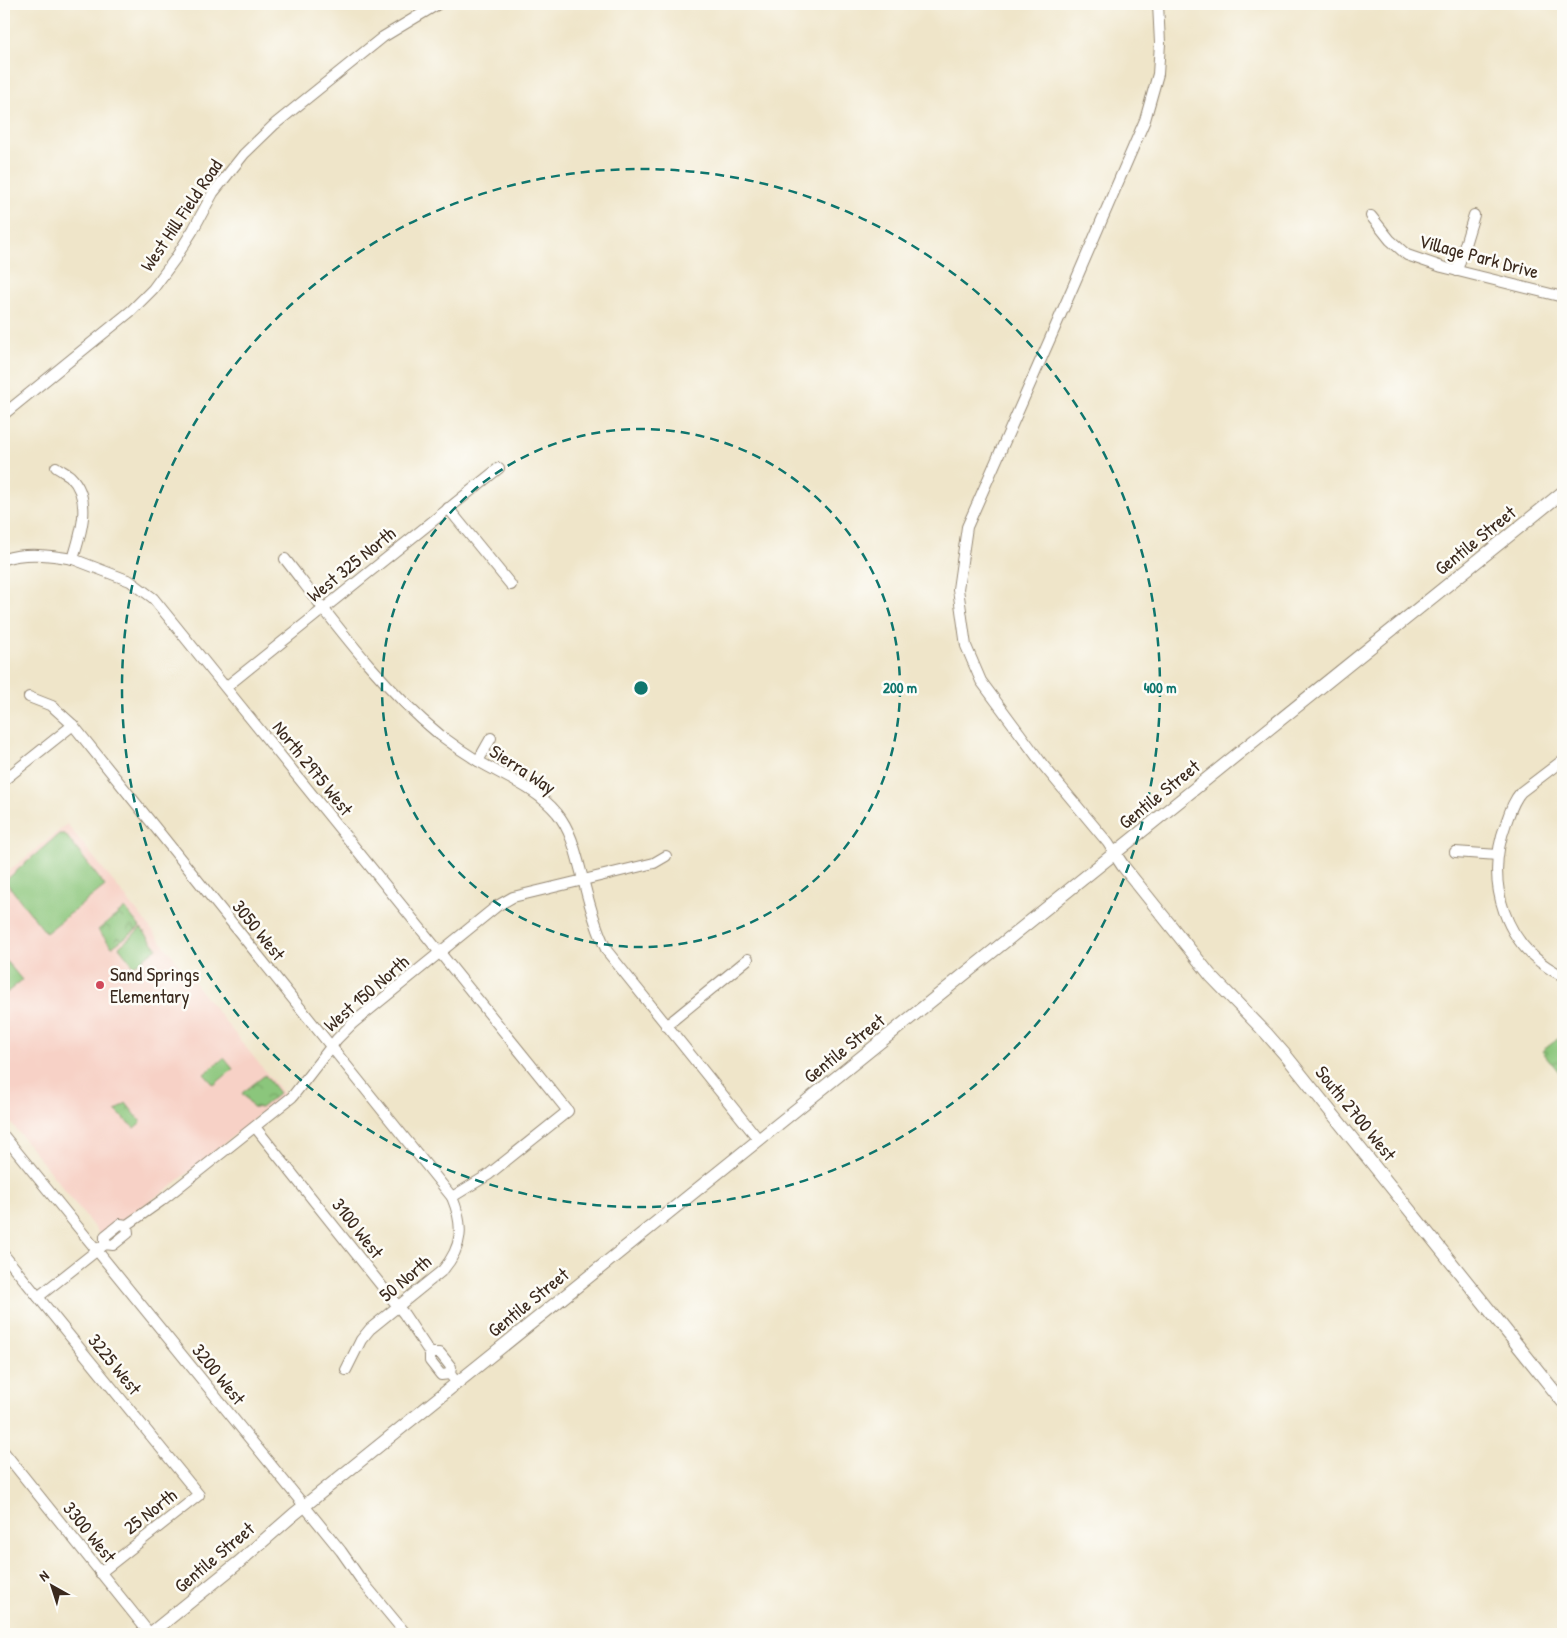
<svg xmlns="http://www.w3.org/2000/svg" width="1567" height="1638" viewBox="0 0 1567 1638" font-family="'Patrick Hand',sans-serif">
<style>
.built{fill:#f7d1c6}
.park{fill:url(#park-crowns);stroke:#63784c}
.pitch{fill:#8bc67b;stroke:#63784c}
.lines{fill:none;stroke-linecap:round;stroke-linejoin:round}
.minor-casing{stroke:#958874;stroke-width:12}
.major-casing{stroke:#958874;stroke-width:14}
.minor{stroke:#fff;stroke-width:10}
.major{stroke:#fff;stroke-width:12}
.ring{fill:none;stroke:#0f766e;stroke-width:2.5;stroke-dasharray:9 6}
.poi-dot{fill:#d1495b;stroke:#fdfcf7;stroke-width:2}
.labels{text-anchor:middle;stroke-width:5;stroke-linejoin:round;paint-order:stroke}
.street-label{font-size:19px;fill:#3b2a1e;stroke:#fdfcf7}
.poi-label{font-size:19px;fill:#3b2a1e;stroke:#fdfcf7;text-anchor:start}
.centre{fill:#0f766e;stroke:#fdfcf7;stroke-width:2.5}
.ring-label{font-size:15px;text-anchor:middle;font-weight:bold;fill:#0f766e;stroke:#fdfcf7;stroke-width:5;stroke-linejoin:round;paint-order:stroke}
</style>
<defs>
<pattern id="park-crowns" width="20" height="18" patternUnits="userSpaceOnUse" patternTransform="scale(1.25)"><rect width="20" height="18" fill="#8bc67b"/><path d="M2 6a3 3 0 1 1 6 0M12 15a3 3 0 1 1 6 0" fill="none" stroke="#73a164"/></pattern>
</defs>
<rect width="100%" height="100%" fill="#fdfcf7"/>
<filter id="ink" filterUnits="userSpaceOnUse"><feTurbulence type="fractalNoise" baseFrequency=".02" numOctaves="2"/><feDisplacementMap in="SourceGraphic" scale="10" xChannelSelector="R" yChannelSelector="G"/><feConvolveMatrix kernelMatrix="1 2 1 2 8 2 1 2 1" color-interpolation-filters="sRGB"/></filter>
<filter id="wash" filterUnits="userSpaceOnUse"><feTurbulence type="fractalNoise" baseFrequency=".0096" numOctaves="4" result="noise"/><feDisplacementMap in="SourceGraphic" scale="20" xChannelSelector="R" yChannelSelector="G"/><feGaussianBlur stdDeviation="1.12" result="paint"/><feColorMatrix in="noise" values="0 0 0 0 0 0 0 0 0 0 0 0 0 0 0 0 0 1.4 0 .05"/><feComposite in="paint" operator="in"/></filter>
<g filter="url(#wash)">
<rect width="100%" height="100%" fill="#efe5c9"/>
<!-- built -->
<path class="built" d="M67,824L284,1095L169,1188L100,1235L4,1114V875Z"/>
<!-- park -->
<g class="park">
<path d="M125,908L140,927L112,947L98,930Z"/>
<path d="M1563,1035V1077L1542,1051Z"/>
<path d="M265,1075L279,1093L261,1108L253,1107L242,1093Z"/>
<path d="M126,1103L141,1122L134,1128L116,1111Z"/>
</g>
<!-- pitch -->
<g class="pitch">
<path d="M59,834H65L105,886L46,933L5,881Z"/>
<path d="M141,928L157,948L134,966L119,947Z"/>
<path d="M4,958L22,980L4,995Z"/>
<path d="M224,1058L233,1069L214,1085L204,1074Z"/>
</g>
</g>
<g filter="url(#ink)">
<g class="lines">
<!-- minor casing -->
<g class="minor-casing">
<g id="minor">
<path d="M1371,216L1390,240L1407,255L1442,267L1563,297"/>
<path d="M1457,271L1474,215"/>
<path d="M4,414L131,311L153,289L175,259L193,230L213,193L244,154L275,124L383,37L438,4"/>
<path d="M56,467C60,470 66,473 70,476C93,499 81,533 73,559L130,581L153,598L568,1111L488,1175L452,1197C464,1226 463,1246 443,1270L370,1329L361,1340L346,1370"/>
<path d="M448,508L511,585"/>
<path d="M4,559C26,552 50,555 73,559"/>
<path d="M285,559C334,622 379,685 440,735C452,744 465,753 478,761C505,777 536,788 557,813C573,833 577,858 584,883C590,907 596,929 607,951L759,1140"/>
<path d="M226,687L499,468"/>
<path d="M29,697L52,706L73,725L452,1197"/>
<path d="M1563,760L1521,792C1513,801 1510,812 1506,823C1484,883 1504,948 1563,976"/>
<path d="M478,761L491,738"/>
<path d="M4,780L73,725"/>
<path d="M1455,852L1498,855"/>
<path d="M1115,854L1108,843L1043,765L981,681L966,646L958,589L967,527L1072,289L1145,120L1158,74L1160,43L1158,4"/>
<path d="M666,1026L748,959"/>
<path d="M255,1127L404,1314L430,1353V1361L441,1375L450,1374"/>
<path d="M4,1136L341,1551L362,1581L406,1634"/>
<path d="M105,1244V1236L120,1224L127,1225L161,1201L292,1097L337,1039L353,1023L497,906L513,897L654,863L666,856"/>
<path d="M4,1255L199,1495L100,1573"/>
<path d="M38,1297L105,1244L113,1245L128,1233L127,1225"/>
<path d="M430,1353H440L451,1367L450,1374L453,1378"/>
<path d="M4,1452L150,1634"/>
</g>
</g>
<!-- major casing -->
<g class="major-casing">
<g id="major">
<path d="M1115,854L1123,866L1211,976L1266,1033L1287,1057L1563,1402"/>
<path d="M150,1634L238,1563L293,1515L1563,492"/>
</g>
</g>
<!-- minor -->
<use href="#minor" class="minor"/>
<!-- major -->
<use href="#major" class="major"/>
</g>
</g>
<!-- distance rings -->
<g class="ring">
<circle cx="641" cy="688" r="259"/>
<circle cx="641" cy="688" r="519"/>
</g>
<!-- markers -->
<circle class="poi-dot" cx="100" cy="985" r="5"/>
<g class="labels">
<!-- street labels -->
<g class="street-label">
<text transform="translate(181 215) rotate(-56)" y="7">West Hill Field Road</text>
<text transform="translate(1479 256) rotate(15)" y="7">Village Park Drive</text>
<text transform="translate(1475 540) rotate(-39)" y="7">Gentile Street</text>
<text transform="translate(351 564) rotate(-39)" y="7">West 325 North</text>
<text transform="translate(313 768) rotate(51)" y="7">North 2975 West</text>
<text transform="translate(523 769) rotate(33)" y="7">Sierra Way</text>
<text transform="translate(1159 794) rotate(-39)" y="7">Gentile Street</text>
<text transform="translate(259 930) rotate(51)" y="7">3050 West</text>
<text transform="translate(366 993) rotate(-41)" y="7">West 150 North</text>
<text transform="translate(844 1048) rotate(-39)" y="7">Gentile Street</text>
<text transform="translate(1356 1113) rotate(51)" y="7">South 2700 West</text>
<text transform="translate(358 1228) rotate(52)" y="7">3100 West</text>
<text transform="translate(405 1278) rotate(-40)" y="7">50 North</text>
<text transform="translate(528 1302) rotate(-39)" y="7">Gentile Street</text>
<text transform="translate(115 1364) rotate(51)" y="7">3225 West</text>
<text transform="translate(219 1374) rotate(51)" y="7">3200 West</text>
<text transform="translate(150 1511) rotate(-38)" y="7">25 North</text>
<text transform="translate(90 1532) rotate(51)" y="7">3300 West</text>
<text transform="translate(214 1557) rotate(-40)" y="7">Gentile Street</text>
</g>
<!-- poi labels -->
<g class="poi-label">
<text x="110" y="981">Sand Springs<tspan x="110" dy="22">Elementary</tspan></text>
</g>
</g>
<circle cx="641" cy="688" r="8" class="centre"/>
<g class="ring-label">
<text x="900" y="693">200 m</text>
<text x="1160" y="693">400 m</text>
</g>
<!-- margin -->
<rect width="1567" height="1638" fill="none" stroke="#fdfcf7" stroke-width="20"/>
<!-- north arrow -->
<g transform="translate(52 1586) rotate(321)" stroke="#fdfcf7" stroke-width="4" paint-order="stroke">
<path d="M0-4L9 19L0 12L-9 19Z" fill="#3b2a1e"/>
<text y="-8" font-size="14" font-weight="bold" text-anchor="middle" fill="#3b2a1e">N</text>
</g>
</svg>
